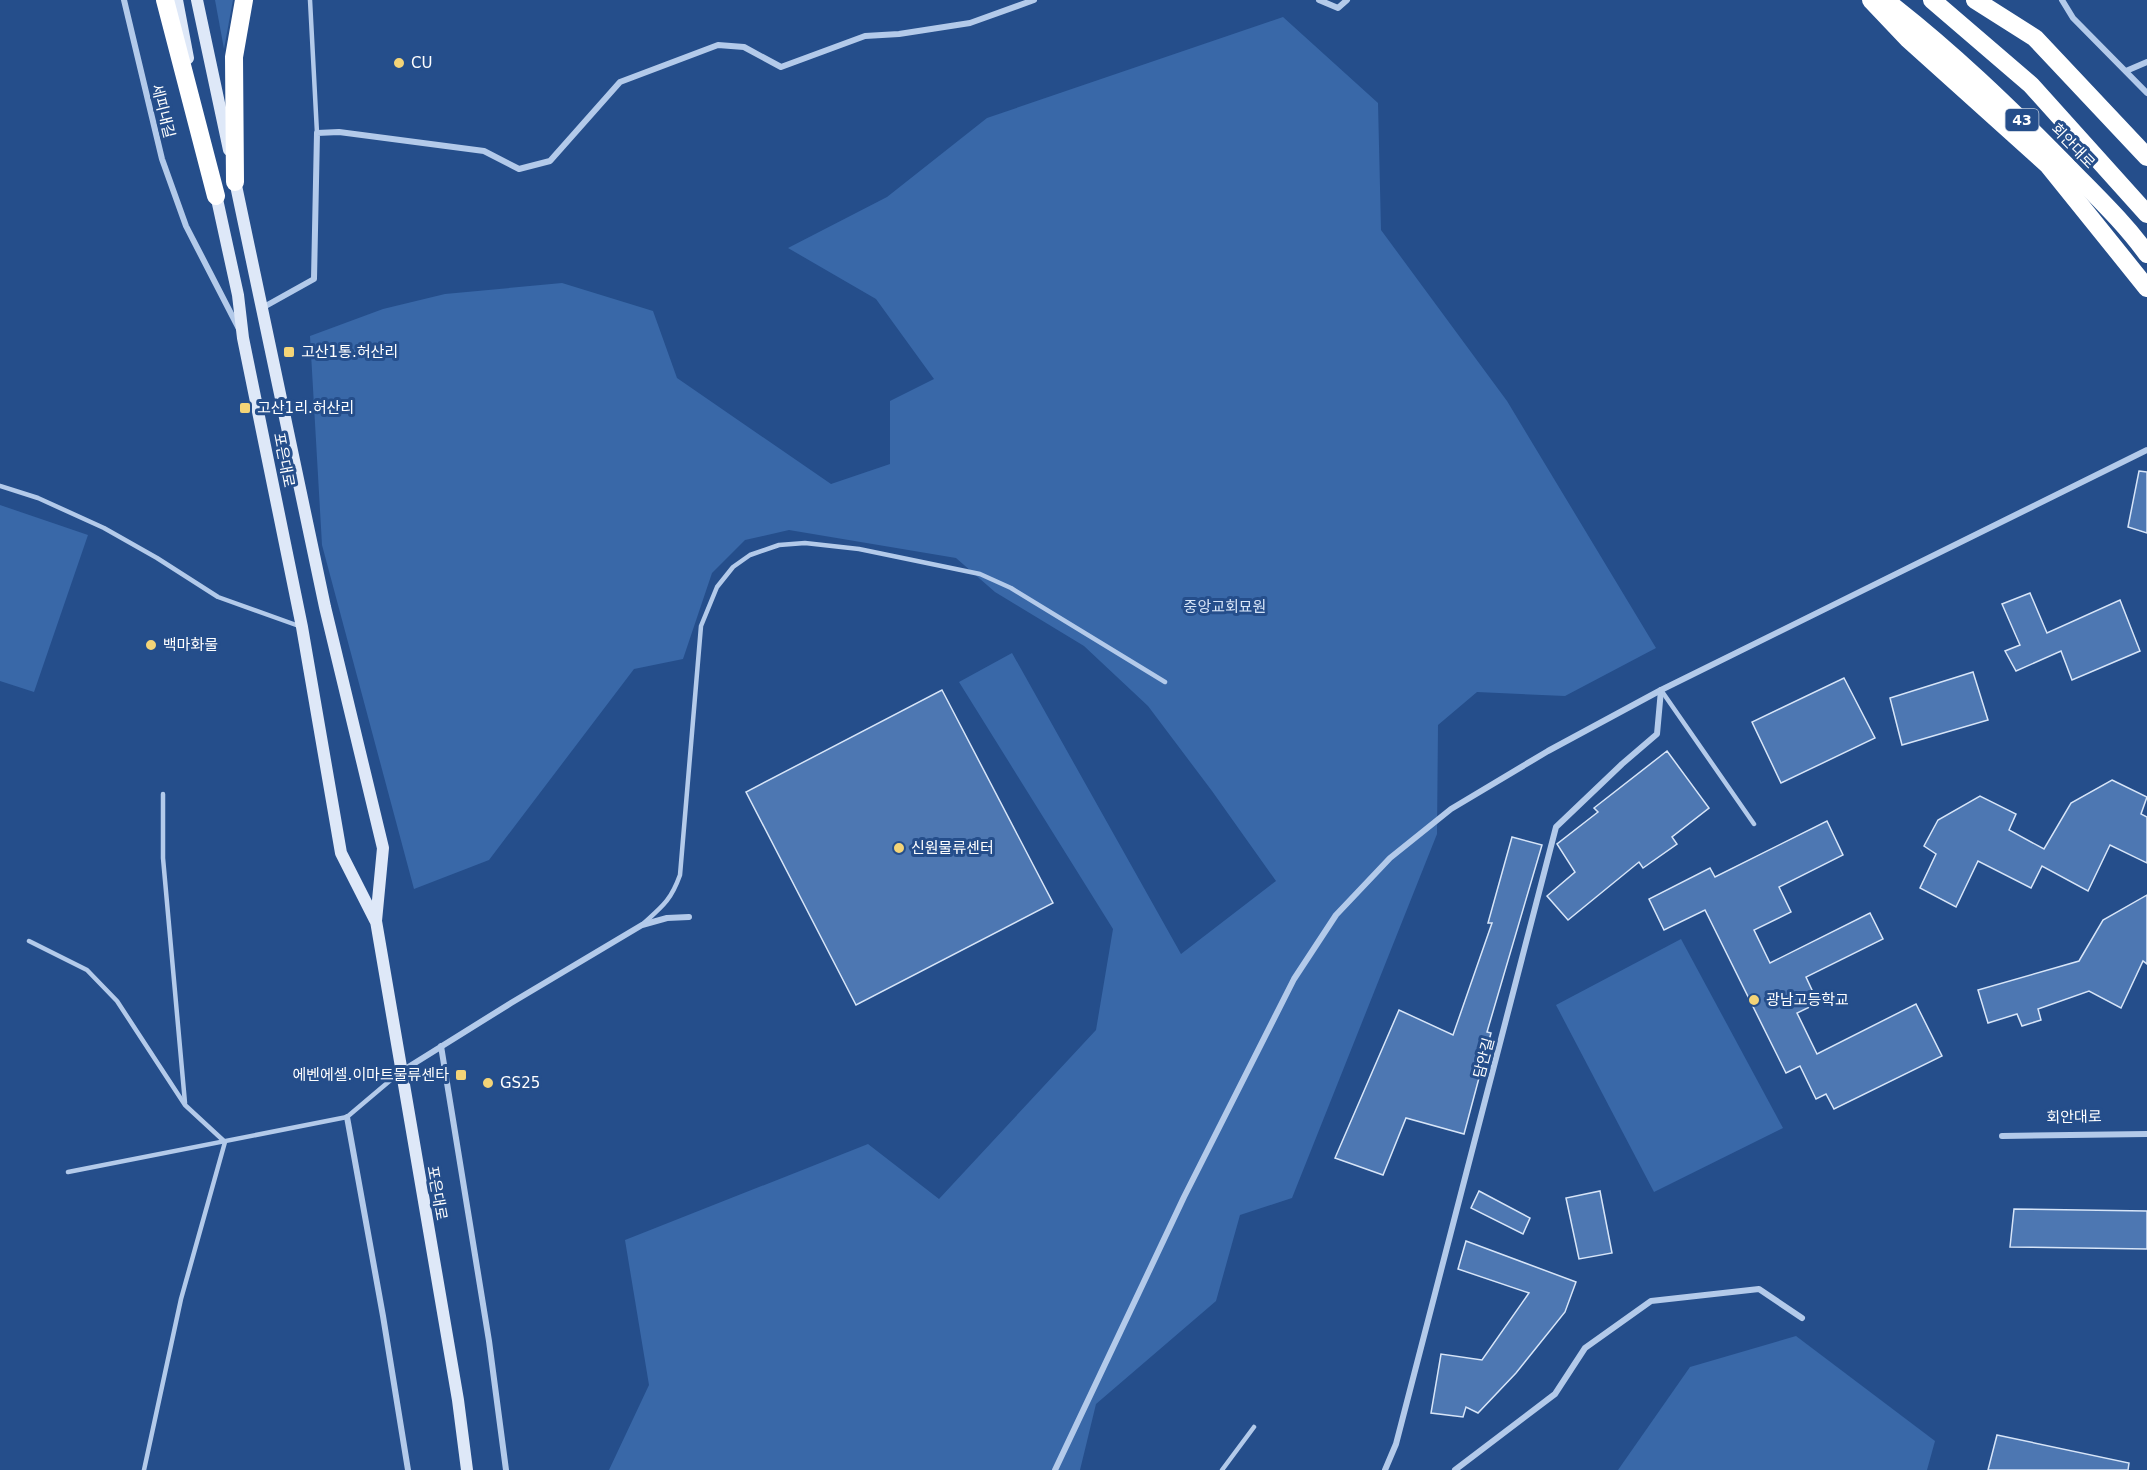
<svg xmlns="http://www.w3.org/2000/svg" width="2147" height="1470" viewBox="0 0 2147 1470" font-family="'DejaVu Sans','Noto Sans KR',sans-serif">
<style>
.green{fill:#3968a8}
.building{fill:#4d77b2;stroke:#d7e5f8;stroke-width:1.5}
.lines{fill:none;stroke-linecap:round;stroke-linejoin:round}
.lane{stroke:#b3caea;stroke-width:4.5}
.street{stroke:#b3caea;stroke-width:6}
.secondary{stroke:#dee8f8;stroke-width:12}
.highway{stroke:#fff;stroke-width:18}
.poi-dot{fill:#f4d477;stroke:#254e8b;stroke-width:2}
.labels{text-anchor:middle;stroke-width:6;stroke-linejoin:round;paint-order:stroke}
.shield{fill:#254e8b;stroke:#becadc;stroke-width:1.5}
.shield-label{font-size:14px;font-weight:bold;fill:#fff}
.poi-label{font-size:15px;fill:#fff;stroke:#254e8b;text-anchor:start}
.street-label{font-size:15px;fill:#fff;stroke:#254e8b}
.park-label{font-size:15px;fill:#d7e5f8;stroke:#254e8b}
</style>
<rect width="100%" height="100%" fill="#254e8b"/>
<!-- green -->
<g class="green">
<path d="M215,0H233L224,49Z"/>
<path d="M1283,17L1378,103L1381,230L1507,401L1656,648L1565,696L1477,692L1438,725L1437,834L1292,1198L1240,1215L1216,1301L1096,1404L1080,1470H609L649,1385L625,1240L868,1144L939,1199L1096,1030L1113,929L959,682L1012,653L1181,954L1276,881L1212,791L1148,706L1084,646L995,592L956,558L789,530L745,540L712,573L683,659L634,669L489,860L414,889L322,545L310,336L383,309L445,294L562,283L653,311L677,378L831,484L890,464V401L934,379L876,299L788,248L887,197L987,118Z"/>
<path d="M0,505L88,535L34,692L0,681Z"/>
<path d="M1681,939L1783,1128L1654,1192L1556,1005Z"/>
<path d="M1796,1336L1935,1441L1927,1470H1618L1690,1367Z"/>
</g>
<!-- building -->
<g class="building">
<path d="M2139,471L2147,472V533L2128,527Z"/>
<path d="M2030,593L2047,633L2120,600L2140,651L2072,680L2061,651L2016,671L2005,651L2020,645L2002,604Z"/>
<path d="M1973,672L1988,720L1902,745L1890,698Z"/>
<path d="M1844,678L1875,738L1781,783L1752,722Z"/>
<path d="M942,690L1053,903L856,1005L746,792Z"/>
<path d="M1667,751L1709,808L1672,837L1677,844L1643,868L1639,862L1568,920L1547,896L1575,872L1557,844L1598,812L1594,808Z"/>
<path d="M2112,780L2147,797L2141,814L2147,817V863L2110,845L2088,891L2042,866L2031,888L1978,861L1956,907L1920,888L1936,854L1924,846L1938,820L1980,796L2016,814L2009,830L2044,849L2071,803Z"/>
<path d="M1827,821L1843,855L1779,887L1791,912L1754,930L1770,963L1870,913L1883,939L1806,977L1818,1003L1797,1013L1817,1054L1916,1004L1942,1056L1834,1109L1826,1094L1816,1099L1800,1066L1786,1073L1705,910L1664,930L1649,899L1710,868L1715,877Z"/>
<path d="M1512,837L1542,845L1487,1032L1491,1033L1464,1134L1406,1118L1383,1175L1335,1158L1399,1010L1453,1035L1492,923H1488Z"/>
<path d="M2147,895V964L2143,961L2121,1008L2089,991L2038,1009L2041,1020L2022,1026L2017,1014L1988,1023L1978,990L2079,961L2103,920Z"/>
<path d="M1479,1191L1530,1218L1523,1234L1471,1208Z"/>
<path d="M1600,1191L1612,1253L1579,1259L1566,1198Z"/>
<path d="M2014,1209L2147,1211V1249L2010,1247Z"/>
<path d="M1466,1241L1576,1282L1565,1312L1516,1373L1478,1413L1466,1407L1463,1417L1431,1413L1441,1354L1482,1360L1529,1293L1458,1269Z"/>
<path d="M1997,1435L2129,1463L2128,1470H1988Z"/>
</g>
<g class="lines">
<!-- lane -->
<g class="lane">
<path d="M310,0L317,133"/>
<path d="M0,486L38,498L104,528L157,558L218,597L299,626"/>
<path d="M1661,690L1754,824"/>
<path d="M163,794V858L185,1103"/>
<path d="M644,923C663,906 671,900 680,875L701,626L717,587L733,567L750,555L779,545L805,543L859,549L980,574L1011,588L1165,682"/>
<path d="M29,941L87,970L117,1001L185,1105L225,1142L181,1299L144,1470"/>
<path d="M68,1172L347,1117L399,1073"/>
<path d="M1222,1470L1254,1427"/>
</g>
<!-- street -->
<g class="street">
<path d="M124,0L162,159L186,226L239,329"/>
<path d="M1319,0L1338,8L1347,0"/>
<path d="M2062,0L2073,18L2147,93"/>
<path d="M2126,71L2147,62"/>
<path d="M262,308L314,279L317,133L339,132L484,151L519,169L550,161L620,82L718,45L744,47L781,67L865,36L899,34L970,23L1034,0"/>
<path d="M441,1046L489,1341L506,1470"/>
<path d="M402,1071L511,1003L642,925L667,918L689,917"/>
<path d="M347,1117L383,1316L408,1470"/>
<path d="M2002,1136L2147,1134"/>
<path d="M1055,1470L1184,1197L1294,979L1336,915L1390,858L1451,809L1548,751L1661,690L2147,450"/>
<path d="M1385,1470L1396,1444L1556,827L1622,764L1657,734L1661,690"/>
<path d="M1455,1470L1555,1394L1585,1348L1651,1301L1759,1289L1802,1318"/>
</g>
<!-- secondary -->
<g class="secondary">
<path d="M177,0L188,58"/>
<path d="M197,0L229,150"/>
<path d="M234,176L325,607L383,848L376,921L458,1400L467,1470"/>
<path d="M215,190L238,295L243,338L302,627L341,853L375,920"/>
</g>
<!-- highway -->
<g class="highway">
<path d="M165,0L216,196"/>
<path d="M1871,0L1908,39L2048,165L2147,288"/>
<path d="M1885,0C1950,50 2009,107 2067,166C2094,194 2124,222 2147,254"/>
<path d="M1932,0L2031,85L2147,214"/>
<path d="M1975,0L2035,38L2147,157"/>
<path d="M235,182L234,57L244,0"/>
</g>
</g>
<!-- markers -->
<g class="poi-dot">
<circle cx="399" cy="63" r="6"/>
<rect x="283" y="346" width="12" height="12" rx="3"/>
<rect x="239" y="402" width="12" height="12" rx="3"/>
<circle cx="151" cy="645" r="6"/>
<circle cx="899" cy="848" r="6"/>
<circle cx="1754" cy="1000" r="6"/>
<rect x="455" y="1069" width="12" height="12" rx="3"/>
<circle cx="488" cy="1083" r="6"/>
</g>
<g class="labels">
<!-- shield labels -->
<rect class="shield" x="2005.5" y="109" width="33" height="22" rx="4.5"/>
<g class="shield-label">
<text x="2022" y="125">43</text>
</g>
<!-- poi labels -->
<g class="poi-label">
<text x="411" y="68">CU</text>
<text x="301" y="357">고산1통.허산리</text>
<text x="257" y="413">고산1리.허산리</text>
<text x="163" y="650">백마화물</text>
<text x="911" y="853">신원물류센터</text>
<text x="1766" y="1005">광남고등학교</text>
<text x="449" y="1080" text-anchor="end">에벤에셀.이마트물류센타</text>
<text x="500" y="1088">GS25</text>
</g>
<!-- street labels -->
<g class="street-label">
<text transform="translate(163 111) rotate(76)" y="5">세피내길</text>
<text transform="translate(2073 146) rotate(46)" y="5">회안대로</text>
<text transform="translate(284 460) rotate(79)" y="5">포은대로</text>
<text transform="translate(1484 1058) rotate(-75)" y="5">담안길</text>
<text transform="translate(2074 1117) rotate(-1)" y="5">회안대로</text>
<text transform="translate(437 1193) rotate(80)" y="5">포은대로</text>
</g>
<!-- park labels -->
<g class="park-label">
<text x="1225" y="612">중앙교회묘원</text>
</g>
</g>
</svg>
